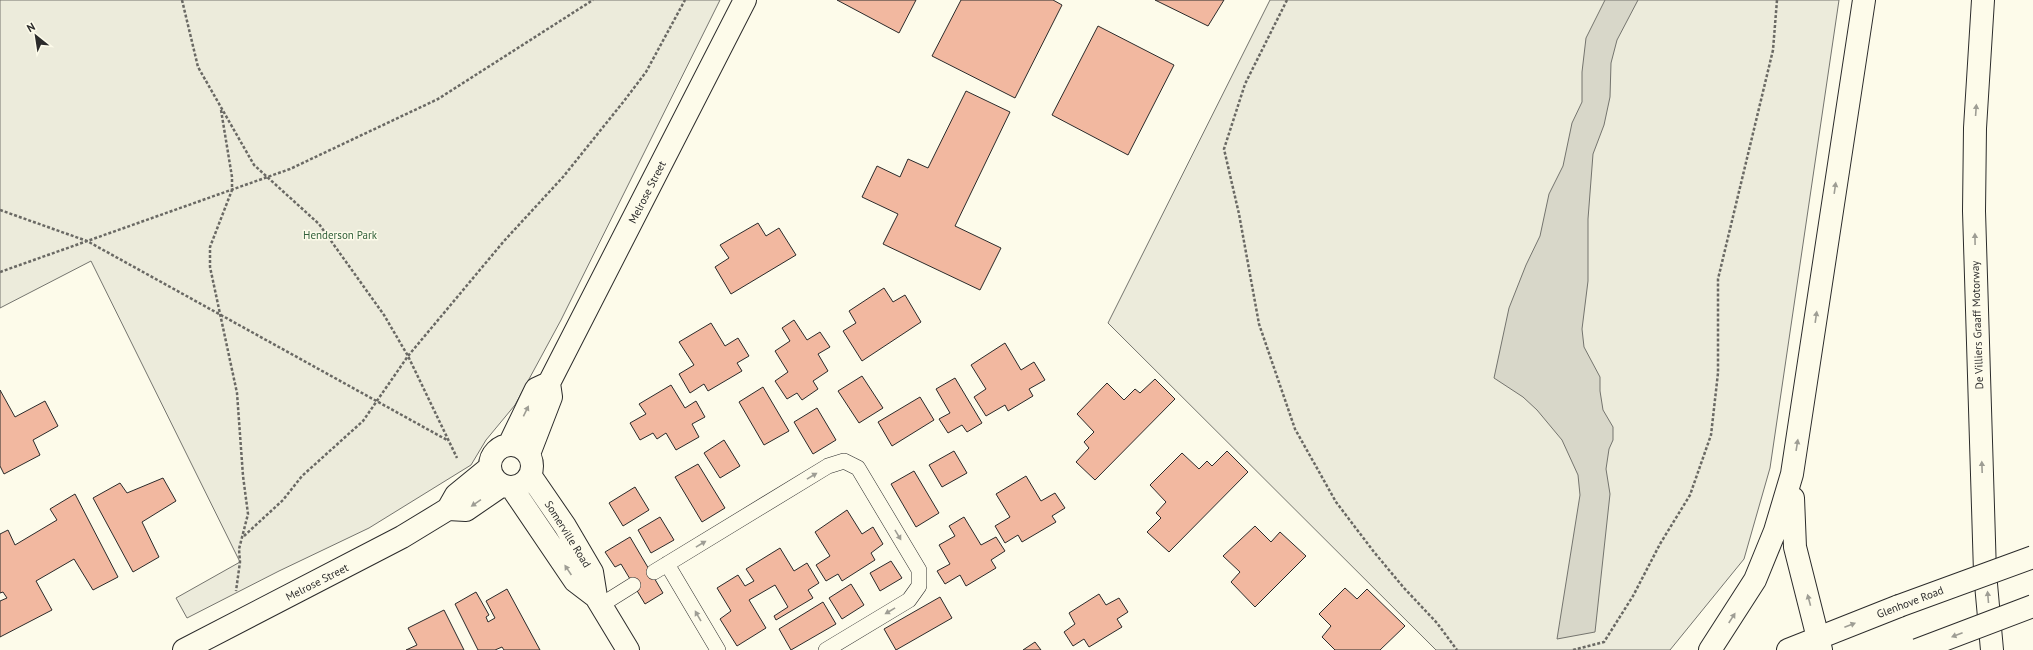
<svg xmlns="http://www.w3.org/2000/svg" width="2033" height="650" font-family="'PT Sans',sans-serif">
	<style>
		.green { fill: #ecebdb; stroke: #74746e }
		.water { fill: #d8d7c9; stroke: #74746e }
		.building { fill: #f2b8a0; stroke: #2b2b2b }
		.lines { fill: none; stroke-linecap: round; stroke-linejoin: round }
		.lane-casing { stroke: #2b2b2b; stroke-width: 16 }
		.secondary-casing { stroke: #2b2b2b; stroke-width: 24 }
		.highway-casing { stroke: #2b2b2b; stroke-width: 24 }
		.path { stroke: #6a6964; stroke-width: 2.5; stroke-dasharray: 3 2; stroke-linecap: butt }
		.lane { stroke: #fdfbea; stroke-width: 15 }
		.secondary { stroke: #fdfbea; stroke-width: 22 }
		.highway { stroke: #fdfbea; stroke-width: 22 }
		.secondary-bridge-casing { stroke: #2b2b2b; stroke-width: 24; stroke-linecap: butt }
		.secondary-bridge { stroke: #fdfbea; stroke-width: 22 }
		.oneway { fill: #9e9d94 }
		.labels { text-anchor: middle; dominant-baseline: central; stroke-width: 3; stroke-linejoin: round; paint-order: stroke }
		.street-label { font-size: 11px; fill: #2b2b2b; stroke: #fdfbea }
		.park-label { font-size: 11px; fill: #34623c; stroke: #fdfbea }
	</style>
	<rect width="100%" height="100%" fill="#fdfbea"/>
	<path class="green" d="M 0,0 L 720,0 L 561,320 L 515,405 L 486,440 L 471,465 L 369,528 L 279,571 L 187,618 L 176,598 L 240,562 L 91,261 L 0,308 Z
		M 1270,0 L 1839,0 L 1770,468 L 1744,559 L 1670,650 L 1436,650 L 1108,323 Z"/>
	<path class="water" d="M 1605,0 L 1638,0 L 1617,40 L 1611,63 L 1610,97 L 1604,125 L 1593,154 L 1588,219 L 1588,281 L 1582,329 L 1584,347 L 1600,377 L 1600,391 L 1603,410 L 1613,427 L 1613,440 L 1609,449 L 1606,469 L 1610,494 L 1595,632 L 1557,639 L 1580,495 L 1578,475 L 1562,440 L 1537,410 L 1523,397 L 1494,378 L 1509,308 L 1526,265 L 1540,236 L 1549,194 L 1563,166 L 1572,123 L 1582,102 L 1582,72 L 1586,38 Z"/>
	<path class="building" d="M 837,0 L 916,0 L 899,33 Z
		M 961,0 L 1053,0 L 1062,5 L 1015,98 L 932,56 Z
		M 1155,0 L 1224,0 L 1208,26 Z
		M 1098,26 L 1174,65 L 1128,155 L 1052,115 Z
		M 966,91 L 1010,112 L 955,226 L 1001,248 L 980,290 L 883,244 L 898,214 L 862,197 L 877,166 L 900,177 L 908,159 L 928,168 Z
		M 758,223 L 766,236 L 779,228 L 796,255 L 731,294 L 715,267 L 729,258 L 720,245 Z
		M 884,288 L 893,302 L 905,295 L 921,322 L 862,361 L 843,331 L 856,323 L 849,311 Z
		M 794,320 L 807,340 L 820,332 L 830,347 L 818,354 L 828,371 L 813,381 L 818,389 L 802,400 L 797,393 L 787,399 L 775,381 L 788,372 L 775,351 L 790,341 L 782,328 Z
		M 711,323 L 725,346 L 738,338 L 749,356 L 737,363 L 742,371 L 708,391 L 704,384 L 690,393 L 679,374 L 694,365 L 679,342 Z
		M 1005,343 L 1021,370 L 1034,362 L 1045,380 L 1029,389 L 1033,396 L 1008,411 L 1005,405 L 986,416 L 974,397 L 986,389 L 971,365 Z
		M 862,376 L 883,408 L 859,423 L 838,391 Z
		M 955,378 L 982,423 L 967,432 L 962,425 L 948,433 L 939,419 L 950,413 L 936,389 Z
		M 1155,379 L 1175,399 L 1095,480 L 1076,462 L 1089,448 L 1084,442 L 1094,432 L 1077,414 L 1107,383 L 1124,400 L 1135,389 L 1140,393 Z
		M 671,385 L 685,408 L 696,401 L 705,417 L 692,424 L 699,437 L 676,450 L 666,433 L 657,439 L 653,433 L 640,440 L 630,423 L 646,414 L 639,404 Z
		M 763,387 L 789,431 L 764,445 L 739,402 Z
		M 0,390 L 15,417 L 45,401 L 58,426 L 33,440 L 40,455 L 4,474 L 0,466 Z
		M 920,397 L 934,420 L 892,446 L 878,422 Z
		M 817,408 L 836,440 L 813,454 L 794,422 Z
		M 724,440 L 740,466 L 720,478 L 704,453 Z
		M 954,451 L 967,473 L 942,487 L 929,465 Z
		M 1227,451 L 1248,472 L 1169,552 L 1147,532 L 1161,518 L 1156,513 L 1166,502 L 1150,485 L 1182,453 L 1199,469 L 1207,461 L 1212,466 Z
		M 698,464 L 725,508 L 702,522 L 675,477 Z
		M 914,471 L 939,513 L 916,527 L 891,484 Z
		M 1026,476 L 1041,501 L 1055,493 L 1065,508 L 1052,516 L 1056,522 L 1022,542 L 1018,535 L 1005,543 L 995,526 L 1010,517 L 996,494 Z
		M 163,478 L 176,501 L 142,522 L 159,557 L 133,572 L 93,498 L 120,483 L 127,493 Z
		M 635,487 L 649,510 L 623,526 L 609,503 Z
		M 75,494 L 118,577 L 93,590 L 74,559 L 36,581 L 52,610 L 0,637 L 0,601 L 7,598 L 3,592 L 0,593 L 0,534 L 8,530 L 15,545 L 57,520 L 50,509 Z
		M 847,510 L 862,534 L 873,527 L 883,544 L 871,553 L 875,560 L 842,581 L 838,574 L 826,581 L 816,565 L 830,556 L 815,532 Z
		M 660,517 L 674,540 L 651,553 L 638,530 Z
		M 964,517 L 981,545 L 996,537 L 1005,551 L 991,560 L 996,568 L 966,586 L 960,575 L 945,584 L 937,571 L 950,564 L 939,545 L 955,536 L 949,526 Z
		M 1255,526 L 1271,542 L 1280,532 L 1306,556 L 1255,607 L 1231,582 L 1240,572 L 1223,556 Z
		M 630,537 L 663,593 L 645,604 L 621,564 L 615,567 L 605,552 Z
		M 780,548 L 794,571 L 807,563 L 819,583 L 808,590 L 813,598 L 776,620 L 774,616 L 788,607 L 775,585 L 749,600 L 766,628 L 737,646 L 720,619 L 731,611 L 717,588 L 738,575 L 745,586 L 754,581 L 746,569 Z
		M 891,561 L 902,578 L 880,591 L 870,573 Z
		M 851,584 L 864,605 L 842,619 L 829,598 Z
		M 1345,588 L 1357,599 L 1367,589 L 1405,626 L 1380,650 L 1335,650 L 1322,637 L 1331,626 L 1319,614 Z
		M 507,589 L 540,650 L 504,650 L 502,647 L 495,650 L 478,650 L 455,604 L 476,592 L 489,615 L 486,617 L 488,622 L 495,618 L 486,601 Z
		M 1099,594 L 1106,605 L 1119,598 L 1128,612 L 1117,619 L 1122,627 L 1089,647 L 1084,639 L 1073,646 L 1064,632 L 1075,624 L 1069,613 Z
		M 940,597 L 952,618 L 896,650 L 884,629 Z
		M 823,602 L 836,624 L 791,650 L 779,629 Z
		M 444,610 L 464,650 L 406,650 L 417,645 L 408,628 Z
		M 1035,642 L 1041,650 L 1023,650 Z"/>
	<g class="lines">
		<g class="lane-casing">
			<path id="lane" d="M 667,564 L 718,650
				M 654,572 L 828,466 L 844,461 L 858,468 L 919,570 L 919,586 L 909,600 L 826,650
				M 601,605 L 633,585"/>
		</g>
		<g class="secondary-casing">
			<path id="secondary" d="M490 466a21 21 0 1 1 42 0a21 21 0 1 1-42 0Z
				M 509,445 L 536,389 L 549,383
				M 529,454 L 551,397 L 549,383 L 745,0
				M 530,475 L 565,526 L 592,572 L 596,597 L 628,650
				M 512,488 L 575,581 L 596,597
				M 448,509 L 466,510 L 501,486
				M 184,650 L 402,537 L 448,509 L 456,495 L 489,468
				M 1788,650 L 1899,606"/>
		</g>
		<g class="highway-casing">
			<path id="highway" d="M 1983,0 L 1975,128 L 1974,211 L 1985,573 L 1992,650
				M 1793,498 L 1795,547 L 1821,650
				M 1710,650 L 1755,580 L 1775,531 L 1792,474 L 1864,0"/>
		</g>
		<path class="path" d="M 182,0 L 198,67 L 254,165 L 319,224 L 384,315 L 408,356 L 457,458
			M 1287,0 L 1245,84 L 1224,149 L 1239,214 L 1259,324 L 1295,429 L 1336,502 L 1374,552 L 1404,588 L 1437,623 L 1457,650
			M 221,110 L 232,177 L 232,190 L 210,247 L 210,267 L 237,393 L 243,476 L 248,514 L 239,549 L 240,562 L 236,591
			M 0,210 L 87,241 L 447,440
			M 0,272 L 290,169 L 438,99 L 593,0
			M 244,536 L 283,500 L 302,476 L 363,421 L 408,356 L 504,241 L 563,177 L 624,101 L 646,72 L 685,0
			M 1573,650 L 1604,642 L 1633,596 L 1660,544 L 1690,495 L 1711,435 L 1718,373 L 1718,279 L 1773,50 L 1777,0"/>
		<use href="#lane" class="lane"/>
		<use href="#secondary" class="secondary"/>
		<use href="#highway" class="highway"/>
		<g class="secondary-bridge-casing">
			<path id="secondary-bridge" d="M 1899,606 L 2033,557
				M 1917,650 L 2033,606"/>
		</g>
		<use href="#secondary-bridge" class="secondary-bridge"/>
	</g>
	<defs><path id="oneway-solid" d="M-6-.8H1V-3.2L6.5 0L1 3.2V.8H-6Z"/></defs>
	<g class="oneway">
		<use href="#oneway-solid" transform="translate(1976 110) rotate(-86)"/>
		<use href="#oneway-solid" transform="translate(1835 188) rotate(-82)"/>
		<use href="#oneway-solid" transform="translate(1975 239) rotate(-91)"/>
		<use href="#oneway-solid" transform="translate(1816 317) rotate(-82)"/>
		<use href="#oneway-solid" transform="translate(526 411) rotate(-64)"/>
		<use href="#oneway-solid" transform="translate(1797 445) rotate(-81)"/>
		<use href="#oneway-solid" transform="translate(1982 467) rotate(-92)"/>
		<use href="#oneway-solid" transform="translate(812 476) rotate(-31)"/>
		<use href="#oneway-solid" transform="translate(476 503) rotate(146)"/>
		<use href="#oneway-solid" transform="translate(898 535) rotate(59)"/>
		<use href="#oneway-solid" transform="translate(701 544) rotate(-31)"/>
		<use href="#oneway-solid" transform="translate(568 570) rotate(-124)"/>
		<use href="#oneway-solid" transform="translate(1988 597) rotate(-95)"/>
		<use href="#oneway-solid" transform="translate(1809 600) rotate(-105)"/>
		<use href="#oneway-solid" transform="translate(890 611) rotate(149)"/>
		<use href="#oneway-solid" transform="translate(698 616) rotate(-120)"/>
		<use href="#oneway-solid" transform="translate(1732 618) rotate(-57)"/>
		<use href="#oneway-solid" transform="translate(1850 625) rotate(-21)"/>
		<use href="#oneway-solid" transform="translate(1957 635) rotate(159)"/>
	</g>
	<g class="labels">
		<g class="street-label">
			<text transform="translate(647 192) rotate(-63)">Melrose Street</text>
			<text transform="translate(1977 325) rotate(-92)">De Villiers Graaff Motorway</text>
			<text transform="translate(568 534) rotate(58)">Somerville Road</text>
			<text transform="translate(317 582) rotate(-27)">Melrose Street</text>
			<text transform="translate(1910 602) rotate(-21)">Glenhove Road</text>
		</g>
		<g class="park-label">
			<text x="340" y="235">Henderson Park</text>
		</g>
	</g>
	<g transform="translate(36 36) rotate(330)" stroke="#fdfbea" stroke-width="3" paint-order="stroke">
	<path d="M0-3L7 15L0 10L-7 15Z" fill="#2b2b2b"/>
	<text y="-6" font-size="11" font-weight="bold" text-anchor="middle" fill="#2b2b2b">N</text>
	</g>
</svg>
